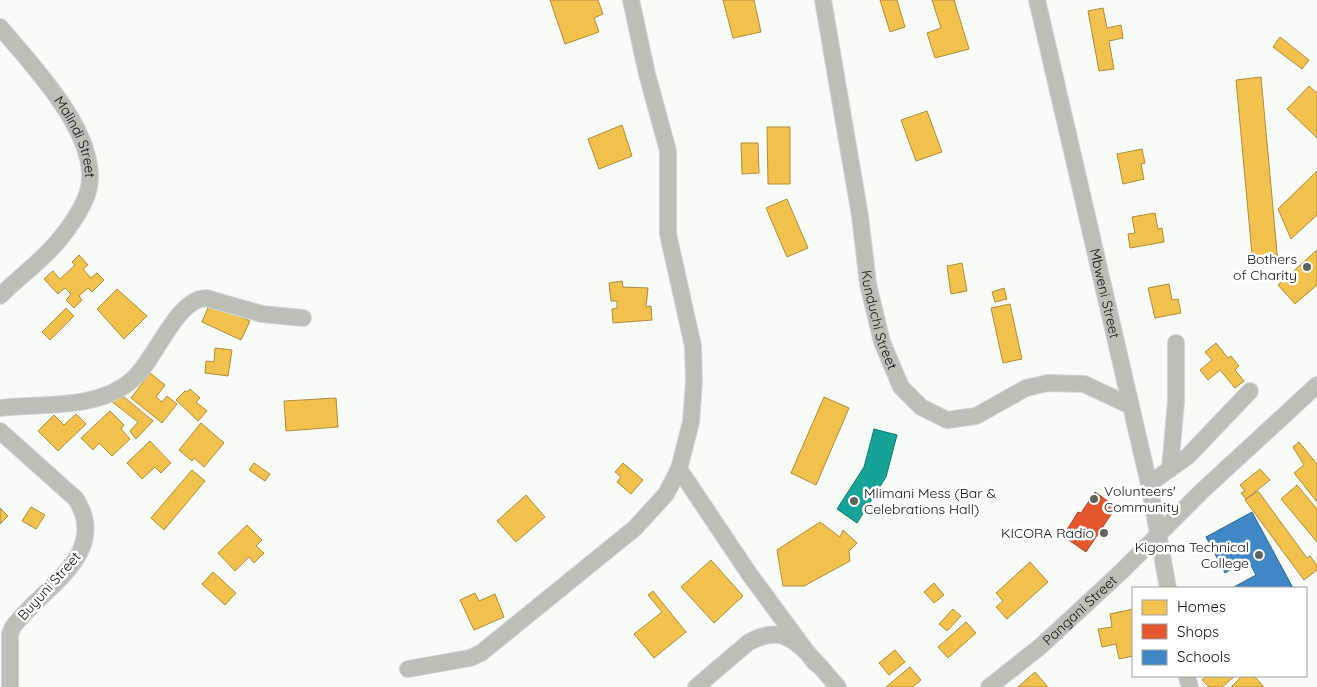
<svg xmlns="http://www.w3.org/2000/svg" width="1317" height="687" font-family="Quicksand,sans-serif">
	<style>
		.homes { fill: #f2c14e; stroke: #ad8c3a }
		.shops { fill: #e4572e; stroke: #a34224 }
		.schools { fill: #3f88c5; stroke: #2f658d }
		.public { fill: #17a398; stroke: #13786e }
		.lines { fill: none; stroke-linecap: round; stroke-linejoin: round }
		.minor-casing { stroke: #d2d6d2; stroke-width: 18 }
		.minor { stroke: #bcbfb6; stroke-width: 16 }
		.poi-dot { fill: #5e645e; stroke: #fff; stroke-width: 2 }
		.labels { text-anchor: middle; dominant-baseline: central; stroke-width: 5; stroke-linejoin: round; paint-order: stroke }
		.street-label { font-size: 14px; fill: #0b120b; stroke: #fff }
		.poi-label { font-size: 14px; fill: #0b120b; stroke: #fff; text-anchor: end }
	</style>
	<rect width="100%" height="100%" fill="#f7fcf7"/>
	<path class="homes" d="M 550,0 L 598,0 L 603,14 L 594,18 L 599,32 L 565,44 Z
		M 723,0 L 754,0 L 761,32 L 733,38 Z
		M 880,0 L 897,0 L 905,27 L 890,32 Z
		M 932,0 L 954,0 L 969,49 L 935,58 L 927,33 L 941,28 Z
		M 1103,8 L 1107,28 L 1121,25 L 1123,38 L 1109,41 L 1114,69 L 1099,71 L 1088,11 Z
		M 1280,37 L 1309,60 L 1302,69 L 1273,47 Z
		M 1261,77 L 1278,263 L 1253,265 L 1236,80 Z
		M 1309,86 L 1317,93 L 1317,138 L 1287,109 Z
		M 927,111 L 942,152 L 916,161 L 901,120 Z
		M 622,125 L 632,156 L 599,169 L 588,139 Z
		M 767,127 L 790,127 L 790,184 L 768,184 Z
		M 741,143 L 758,143 L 759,173 L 742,174 Z
		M 1142,149 L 1145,163 L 1141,164 L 1144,179 L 1123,184 L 1117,154 Z
		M 1317,171 L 1317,215 L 1291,239 L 1278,209 Z
		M 787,199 L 808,248 L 787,257 L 766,208 Z
		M 1155,213 L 1158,229 L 1162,228 L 1164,242 L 1130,248 L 1128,234 L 1135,233 L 1132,217 Z
		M 1317,250 L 1317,285 L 1295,304 L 1278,285 Z
		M 79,255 L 88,265 L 83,269 L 91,278 L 97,273 L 104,280 L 92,292 L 88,288 L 79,296 L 82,300 L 74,308 L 66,300 L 71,294 L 65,288 L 58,294 L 44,279 L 53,271 L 60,279 L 75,265 L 72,262 Z
		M 962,263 L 967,291 L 951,294 L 947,266 Z
		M 622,281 L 623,287 L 648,288 L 646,307 L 651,306 L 652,320 L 613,323 L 612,309 L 617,308 L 617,301 L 611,301 L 609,283 Z
		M 1169,284 L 1172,300 L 1178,299 L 1181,313 L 1155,318 L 1148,288 Z
		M 1004,288 L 1007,299 L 995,302 L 992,292 Z
		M 117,289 L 147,316 L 124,339 L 97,309 Z
		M 210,303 L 250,321 L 241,340 L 202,322 Z
		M 1010,304 L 1022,359 L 1003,363 L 991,308 Z
		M 66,308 L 74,316 L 50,340 L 42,332 Z
		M 1216,343 L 1228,358 L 1231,356 L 1239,366 L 1235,370 L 1244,381 L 1235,388 L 1220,370 L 1208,380 L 1200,370 L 1212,360 L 1205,352 Z
		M 215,348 L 232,350 L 228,376 L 205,373 L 206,361 L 214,362 Z
		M 150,373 L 165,385 L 156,397 L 162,402 L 167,396 L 177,404 L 162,423 L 131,398 Z
		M 190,389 L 200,398 L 196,402 L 207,411 L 198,421 L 176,400 L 185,391 L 187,392 Z
		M 124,397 L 153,421 L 136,439 L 130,431 L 138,422 L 110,400 Z
		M 824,397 L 849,408 L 816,485 L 791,473 Z
		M 336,398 L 338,427 L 286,431 L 284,401 Z
		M 110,411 L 124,425 L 121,429 L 130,439 L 112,456 L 99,443 L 93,450 L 81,438 Z
		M 76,414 L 86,424 L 58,451 L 38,431 L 54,415 L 64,425 Z
		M 201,423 L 224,443 L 204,467 L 194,458 L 192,461 L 179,450 Z
		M 150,441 L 171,463 L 161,473 L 155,467 L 142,479 L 127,463 Z
		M 1299,442 L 1317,464 L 1317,502 L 1294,473 L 1304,465 L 1293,447 Z
		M 254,463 L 270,474 L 265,481 L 249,470 Z
		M 623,463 L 643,480 L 631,494 L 617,482 L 621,477 L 615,472 Z
		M 1260,469 L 1270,480 L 1246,499 L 1241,493 L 1245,491 L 1240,485 Z
		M 192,470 L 205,481 L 164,530 L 151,518 Z
		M 1297,485 L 1317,509 L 1317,542 L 1281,499 Z
		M 1258,491 L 1307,558 L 1310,556 L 1317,565 L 1317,570 L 1304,580 L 1245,500 Z
		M 526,495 L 545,517 L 516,542 L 497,521 Z
		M 31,507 L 45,515 L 36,529 L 22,521 Z
		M 0,508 L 8,516 L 0,524 Z
		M 820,522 L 840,537 L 843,530 L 857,543 L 849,551 L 850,561 L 804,586 L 783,586 L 777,550 Z
		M 247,525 L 262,540 L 256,546 L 264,553 L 254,563 L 249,557 L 235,571 L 218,553 Z
		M 711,560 L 743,596 L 714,623 L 681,587 Z
		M 1030,562 L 1048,582 L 1007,619 L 996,607 L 1003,601 L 996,593 Z
		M 213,572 L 236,593 L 225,605 L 202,584 Z
		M 934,583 L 944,595 L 934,603 L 924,592 Z
		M 653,591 L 686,632 L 654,658 L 634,634 L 662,612 L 648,595 Z
		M 475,593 L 479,601 L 495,594 L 504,617 L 474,630 L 460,600 Z
		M 953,609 L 961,616 L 947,631 L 939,624 Z
		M 1133,609 L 1133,656 L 1119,659 L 1116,644 L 1102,647 L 1098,629 L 1112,627 L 1110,614 Z
		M 966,622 L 976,633 L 948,658 L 938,647 Z
		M 895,650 L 905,662 L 889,675 L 879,663 Z
		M 910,667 L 921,680 L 913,687 L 886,687 Z
		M 1035,672 L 1048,687 L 1018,687 Z
		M 1207,676 L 1235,676 L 1222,687 L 1209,687 L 1202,680 Z
		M 1242,676 L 1254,676 L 1264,687 L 1231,687 Z"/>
	<path class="shops" d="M 1095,492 L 1116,507 L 1086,552 L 1063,536 L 1078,512 L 1081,513 Z"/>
	<path class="schools" d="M 1252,512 L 1293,588 L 1232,588 L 1256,575 L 1248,560 L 1225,573 L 1206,537 Z"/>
	<path class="public" d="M 874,429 L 897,435 L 886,477 L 857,523 L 837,509 L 864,467 Z"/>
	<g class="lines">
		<g class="minor-casing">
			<g id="minor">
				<path id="s1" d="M 823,0 L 860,216 L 868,284 L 882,342 L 901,387 L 921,407 L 947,420 L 976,416 L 1026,388 L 1048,383 L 1084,384 L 1131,406"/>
				<path id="s2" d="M 1037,0 L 1149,484 L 1168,588"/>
				<path id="s3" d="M 0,27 C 32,65 99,134 89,187 C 86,203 73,222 63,235 C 46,258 21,275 0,296"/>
				<path d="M 0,408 C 43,403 98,410 132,380 C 155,361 176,299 206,298 L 262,314 L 303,318"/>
				<path d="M 0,431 L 76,499 C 111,555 41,588 13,627 L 10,634 L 10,687"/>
				<path d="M 679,469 L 750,575 L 815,663"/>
				<path d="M 1170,469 L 1176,401 L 1176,343"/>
				<path d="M 1149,484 L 1188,456 L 1250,391"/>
				<path d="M 408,669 L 470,658 L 481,653 L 635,528 L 666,494 L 679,469 L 691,422 L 694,381 L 693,346 L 668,234 L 668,151 L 647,74 L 631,0"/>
				<path d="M 1187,676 L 1190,687"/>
				<path d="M 696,687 L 749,642 C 759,637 771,632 783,636 C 802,642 825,673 838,687"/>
				<path id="s4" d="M 989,687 L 1041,646 L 1123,570 L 1202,491 L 1317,385"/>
			</g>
		</g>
		<use href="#minor" class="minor"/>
	</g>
	<g class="poi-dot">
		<circle cx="1307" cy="267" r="5"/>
		<circle cx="1094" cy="499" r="5"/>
		<circle cx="854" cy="501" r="5"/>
		<circle cx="1104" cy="533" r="5"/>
		<circle cx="1259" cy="555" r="5"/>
	</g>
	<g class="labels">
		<g class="street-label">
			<text stroke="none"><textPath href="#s3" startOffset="135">Malindi Street</textPath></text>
			<text stroke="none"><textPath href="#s2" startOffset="301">Mbweni Street</textPath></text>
			<text stroke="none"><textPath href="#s1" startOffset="325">Kunduchi Street</textPath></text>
			<text transform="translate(49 586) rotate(-48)">Buyuni Street</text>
			<text stroke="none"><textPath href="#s4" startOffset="119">Pangani Street</textPath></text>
		</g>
		<g class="poi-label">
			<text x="1297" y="259">Bothers<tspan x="1297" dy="16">of Charity</tspan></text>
			<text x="1104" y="491" text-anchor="start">Volunteers'<tspan x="1104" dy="16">Community</tspan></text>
			<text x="864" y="493" text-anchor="start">Mlimani Mess (Bar &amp;<tspan x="864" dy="16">Celebrations Hall)</tspan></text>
			<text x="1094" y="533">KICORA Radio</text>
			<text x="1249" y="547">Kigoma Technical<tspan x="1249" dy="16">College</tspan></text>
		</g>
	</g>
	<rect x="1132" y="587" width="175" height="90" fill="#ffffff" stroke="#9da09d"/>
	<rect x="1142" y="600" width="25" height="15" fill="#f2c14e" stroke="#9da09d"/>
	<text x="1177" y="612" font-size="15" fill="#0b120b">Homes</text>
	<rect x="1142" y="624" width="25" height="15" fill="#e4572e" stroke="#9da09d"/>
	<text x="1177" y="637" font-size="15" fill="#0b120b">Shops</text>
	<rect x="1142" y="650" width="25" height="15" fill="#3f88c5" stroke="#9da09d"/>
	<text x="1177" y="662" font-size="15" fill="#0b120b">Schools</text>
</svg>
